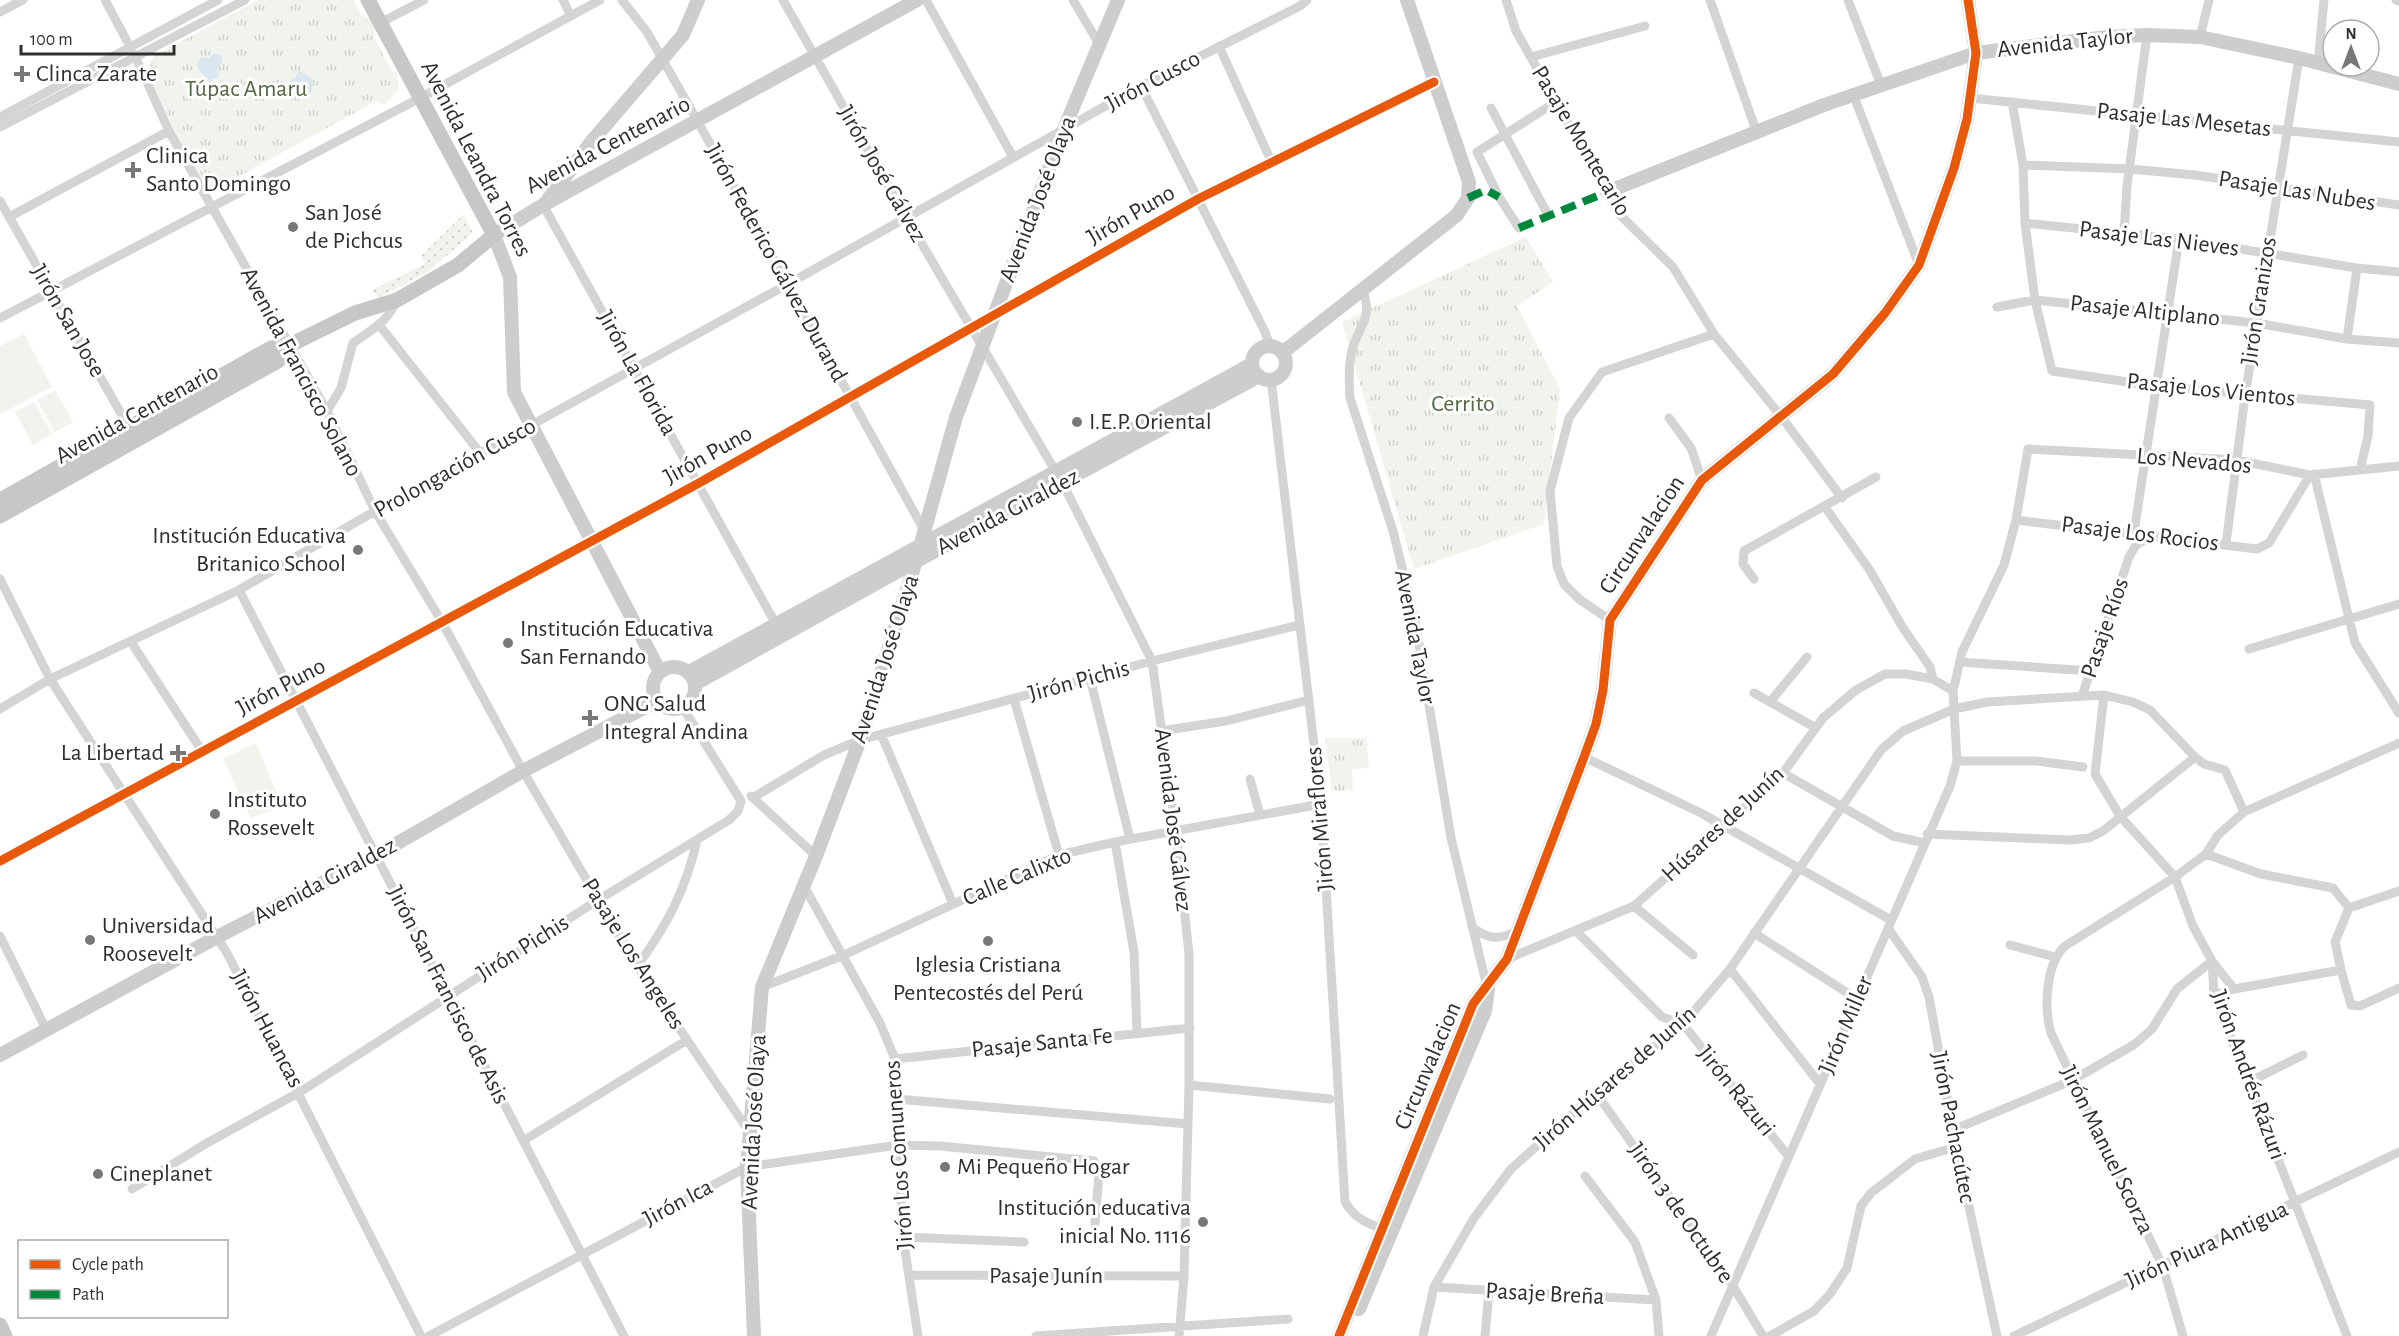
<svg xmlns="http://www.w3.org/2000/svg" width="2399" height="1336" font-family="'Alegreya Sans',sans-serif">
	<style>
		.grass { fill: url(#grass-dots) }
		.park { fill: url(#park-tufts) }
		.pitch { fill: #f1f4ed }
		.water { fill: #dbe7f0 }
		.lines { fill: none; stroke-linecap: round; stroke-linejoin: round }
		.street { stroke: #d4d4d4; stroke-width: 9 }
		.secondary { stroke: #cdcdcd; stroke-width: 14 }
		.primary { stroke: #c7c7c7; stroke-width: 15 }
		.quiet { stroke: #00873e; stroke-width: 8; stroke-dasharray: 15 8; stroke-linecap: butt }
		.cycleway-casing { stroke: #fff; stroke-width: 13 }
		.cycleway { stroke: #e8590c; stroke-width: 9 }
		.poi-dot { fill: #787878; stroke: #fff; stroke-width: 2 }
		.labels { text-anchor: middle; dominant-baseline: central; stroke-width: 6; stroke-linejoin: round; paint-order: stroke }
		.street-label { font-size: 24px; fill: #2f2f2f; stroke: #fff }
		.poi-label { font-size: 24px; fill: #2f2f2f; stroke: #fff; text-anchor: start }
		.park-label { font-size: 24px; fill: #526840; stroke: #fff }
	</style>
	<defs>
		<pattern id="grass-dots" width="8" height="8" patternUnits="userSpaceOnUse" patternTransform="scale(1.5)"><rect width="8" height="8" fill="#f1f4ed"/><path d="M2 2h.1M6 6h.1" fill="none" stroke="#cfd2cc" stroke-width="1.8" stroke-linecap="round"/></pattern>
		<pattern id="park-tufts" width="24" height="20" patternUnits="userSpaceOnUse" patternTransform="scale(1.5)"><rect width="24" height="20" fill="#f1f4ed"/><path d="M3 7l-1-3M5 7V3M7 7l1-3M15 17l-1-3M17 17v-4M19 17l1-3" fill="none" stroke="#cfd2cc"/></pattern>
	</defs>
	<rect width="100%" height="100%" fill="#fff"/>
	<path class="grass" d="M 464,214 L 473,233 L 426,273 L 378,298 L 372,290 L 425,264 L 421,256 Z"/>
	<path class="park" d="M 258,0 L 353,0 L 361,14 L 370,19 L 375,28 L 374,37 L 392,72 L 397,71 L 399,88 L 385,105 L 376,101 L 232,180 L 235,186 L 211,188 L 198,179 L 149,77 L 150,62 L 154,56 Z
		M 1526,237 L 1553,282 L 1517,306 L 1560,389 L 1544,524 L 1414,569 L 1342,322 Z
		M 1325,738 L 1366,738 L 1369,768 L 1352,769 L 1353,790 L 1332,791 Z"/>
	<path class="pitch" d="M 24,334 L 52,387 L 0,414 L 0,346 Z
		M 55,390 L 73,422 L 55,432 L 37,400 Z
		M 34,402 L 52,434 L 33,445 L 15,412 Z
		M 256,743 L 282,806 L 251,818 L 223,759 Z"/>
	<path class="water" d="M 214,53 L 221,55 L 223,62 L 218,67 L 219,76 L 210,81 L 199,70 L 197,64 L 201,57 L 209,58 Z
		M 298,70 L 312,79 L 312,91 L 309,94 L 300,90 L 292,98 L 285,98 L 284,96 L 288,92 L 290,81 L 298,74 Z"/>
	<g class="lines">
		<path class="street" d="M 105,0 L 136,58 L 169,131 L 327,411 L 375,511 L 442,622 L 523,771 L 637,966 L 750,1133
			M 563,0 L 571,16
			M 622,0 L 647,32 L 698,122 L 924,530
			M 783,0 L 906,217 L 1063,484 L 1152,661 L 1176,833 L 1189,954 L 1189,1085 L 1184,1276 L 1179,1336
			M 926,0 L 1013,157
			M 1073,0 L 1099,44
			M 1506,0 L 1516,31 L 1619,214 L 1673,267 L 1714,334 L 1780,415 L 1842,498
			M 1710,0 L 1757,133
			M 1848,0 L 1881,85
			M 2396,0 L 2399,1
			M 0,12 L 23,0
			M 380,23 L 424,0
			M 2200,37 L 2209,0
			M 1219,46 L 1271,161
			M 1531,57 L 1645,26
			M 2318,63 L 2324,0
			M 1141,86 L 1265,332 L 1270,346
			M 1853,94 L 1919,265
			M 1970,98 L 2399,142
			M 2012,102 L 2023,165 L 2025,223 L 2035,300 L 2052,371 L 2156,386 L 2370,405 L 2368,436 L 2360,470
			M 1491,108 L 1548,215
			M 0,117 L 218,0
			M 0,127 L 245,0
			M 2023,165 L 2130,169 L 2195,175 L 2399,205
			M 0,201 L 131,431
			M 543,205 L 778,628
			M 9,217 L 169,131
			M 2025,223 L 2179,239 L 2357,268 L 2399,272
			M 1519,228 L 1499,197 L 1477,152 L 1556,102
			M 2124,235 L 2127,186 L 2147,35
			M 1363,291 C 1373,318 1359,326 1352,350 C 1348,366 1349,383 1350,398 L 1393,531 L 1415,620 L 1451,838 L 1487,987
			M 1997,307 L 2035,300 L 2256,323 L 2347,339 L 2399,343
			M 0,318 L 420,98 L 600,0
			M 380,326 L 481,454
			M 2347,339 L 2357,268
			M 1271,379 L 1321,804 L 1345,1202 C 1355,1219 1368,1224 1387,1230
			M 327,411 L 341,388 L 353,343 C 372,329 387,323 397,300
			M 1669,418 L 1691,448 L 1702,480
			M 2314,474 L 2355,643 L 2399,713
			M 1825,507 L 1869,569 L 1903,628 L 1930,667 L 1933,679
			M 2016,520 L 2257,549 L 2269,543 L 2310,475
			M 2134,532 L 2179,239
			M 2226,544 L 2245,396 L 2299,58
			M 0,579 L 50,679 L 227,953 L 421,1336
			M 1754,579 L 1743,564 L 1744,551 L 1876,477
			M 239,590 L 624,1336
			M 1610,620 L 1579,599 L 1564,584 L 1557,566 L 1550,491 L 1569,418 L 1602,372 L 1714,334
			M 131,642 L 202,751
			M 2249,649 L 2399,604
			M 1960,662 L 2091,671
			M 1090,678 L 1130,839
			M 1754,693 L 1816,728
			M 2104,695 L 2095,774 L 2120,816 L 2175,877 L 2193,926 L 2212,961 L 2214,995 L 2347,1336
			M 2082,696 L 2129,557 L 2136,545 L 2153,535
			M 1014,699 L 1059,855
			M 1770,702 L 1807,657
			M 683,708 L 741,801
			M 0,709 L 50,679 L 239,590 L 375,511 L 788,284 L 1141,86 L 1300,6 L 1307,0
			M 1161,731 L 1226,721 L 1309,700
			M 881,734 L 953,904
			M 1584,757 L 1701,813 L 1891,920
			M 1957,761 L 2036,761 L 2083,767
			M 1783,773 L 1893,836 L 1925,843
			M 1250,779 L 1260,815
			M 751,796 L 816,856
			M 754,797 L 824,755 L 860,740 L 1152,661 L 1299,625
			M 1927,834 L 2070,840 L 2089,838 L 2103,831 L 2195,757
			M 1115,842 L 1134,952 L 1137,1033
			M 2206,854 L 2261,874 L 2333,888 L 2349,908 L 2399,891
			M 0,861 L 699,483 L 1198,199 L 1434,82
			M 804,886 L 880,1023 L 895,1059 L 903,1237 L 918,1336
			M 1634,906 L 1693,955
			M 1472,927 C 1489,940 1498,940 1517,931
			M 1888,928 L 1922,977 L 1929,997 L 1956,1147 L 1997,1336
			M 1576,931 L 1662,1017 L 1683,1024 L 1789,1157
			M 1754,933 L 1857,999
			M 0,936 L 47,1031
			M 2010,945 L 2055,957
			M 1507,959 L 1634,906 L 1783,773 L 1823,718 L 1856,690 L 1885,674 L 1906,674 L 1933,679 L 1953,691
			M 637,966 C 667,926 686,889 697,840
			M 1730,969 L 1820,1084
			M 2341,970 L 2335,942 L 2349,908
			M 762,987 L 844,955 L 1059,855 L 1115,842 L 1321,804
			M 2214,995 L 2234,989 L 2341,970 L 2351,1005 L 2360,1006 L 2399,988
			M 895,1059 L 1190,1028
			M 2249,1082 L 2303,1055
			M 1189,1085 L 1330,1099
			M 1596,1093 L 1733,1286 L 1763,1336
			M 897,1099 L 1188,1124
			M 1953,1130 L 2073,1080 L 2135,1044 L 2152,1029 L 2177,989 L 2212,961 L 2234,989
			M 523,1141 L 687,1040
			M 1585,1176 L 1635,1242 L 1656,1300 L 1659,1336
			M 132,1189 L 207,1143 L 300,1092 L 598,900 L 729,820 L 738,811 L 741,801
			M 903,1237 L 1024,1242
			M 909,1275 L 1184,1276
			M 1434,1287 L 1656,1300
			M 429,1336 L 747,1167 L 898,1145 L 940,1146 L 1094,1161 L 1099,1172 L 1095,1224
			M 1036,1336 L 1288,1319
			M 1423,1336 L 1434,1287 L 1474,1218 L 1511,1169 L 1596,1093 L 1683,1024 L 1730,969 L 1881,750 L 1903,731 L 1954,709 L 1987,702 L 2104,695 L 2133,702 L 2150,710 L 2195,757 L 2204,764 L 2225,770 L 2244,812
			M 1485,1336 L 1489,1290
			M 1711,1336 L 1950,786 L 1957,761 L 1953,691 L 1962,652 L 2004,565 L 2016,520 L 2028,449 L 2237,460 L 2310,475 L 2399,466
			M 1770,1336 L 1814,1311 L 1830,1294 L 1847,1268 L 1861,1206 L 1871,1193 L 1915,1159 L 1956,1147
			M 2014,1336 L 2399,1152
			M 2183,1336 L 2163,1267 L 2051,1033 C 2044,1009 2045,965 2065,946 L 2175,877 L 2206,854 L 2218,835 L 2244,812 L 2399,743"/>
		<path class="secondary" d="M 1607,192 L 1824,105 L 1976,53 L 2107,37 L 2147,35 L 2200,37 L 2299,58 L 2399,84
			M 547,201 L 592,141 L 683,35 L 698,0
			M1252 363a17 17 0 1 1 34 0a17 17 0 1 1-34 0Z
			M 1282,353 L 1457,215 L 1468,198 L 1469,182 L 1407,0
			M653 688a21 21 0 1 1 42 0a21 21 0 1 1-42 0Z
			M 660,672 L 514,392 L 510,277 L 494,235 L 543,205 L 917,0
			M 689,672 L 1252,364
			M 695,684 L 904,568 L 1259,376
			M 0,1055 L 217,937 L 375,856 L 523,771 L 657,701
			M 1359,1309 L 1485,1011 L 1488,989
			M 754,1336 L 747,1167 L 762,987 L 816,856 L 860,740 L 916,561 L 956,417 L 1064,129 L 1118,0
			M 1339,1336 L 1473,1004 L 1507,959 L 1584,757 L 1596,724 L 1603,690 L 1610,620 L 1702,480 L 1833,374 L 1885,313 L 1919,265 L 1954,168 L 1967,119 L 1976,53 L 1968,0"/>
		<path class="primary" d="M 0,500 L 271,348 L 290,345 L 355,313 L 397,300 L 458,265 L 494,235 L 368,0
			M 0,516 L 278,361 L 290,345
			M 0,1325 L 5,1336"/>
		<path class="quiet" d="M 1468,198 L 1486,190 L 1499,197
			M 1519,228 L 1607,192"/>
		<g class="cycleway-casing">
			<path id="cycleway" d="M 0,861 L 699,483 L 1198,199 L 1434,82
				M 1339,1336 L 1473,1004 L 1507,959 L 1584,757 L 1596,724 L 1603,690 L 1610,620 L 1702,480 L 1833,374 L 1885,313 L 1919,265 L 1954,168 L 1967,119 L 1976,53 L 1968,0"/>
		</g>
		<use href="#cycleway" class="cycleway"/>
	</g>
	<g class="poi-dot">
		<path d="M19 65h6v6h6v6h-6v6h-6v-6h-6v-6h6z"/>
		<path d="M130 161h6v6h6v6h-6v6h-6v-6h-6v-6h6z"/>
		<circle cx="293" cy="227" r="6"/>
		<circle cx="1077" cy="422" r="6"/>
		<circle cx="358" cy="550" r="6"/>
		<circle cx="508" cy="643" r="6"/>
		<path d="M587 709h6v6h6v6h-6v6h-6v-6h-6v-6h6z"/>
		<path d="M175 744h6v6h6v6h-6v6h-6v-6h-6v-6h6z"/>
		<circle cx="215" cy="814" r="6"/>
		<circle cx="90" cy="940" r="6"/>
		<circle cx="988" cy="941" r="6"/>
		<circle cx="945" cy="1167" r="6"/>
		<circle cx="98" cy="1174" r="6"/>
		<circle cx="1203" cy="1222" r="6"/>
	</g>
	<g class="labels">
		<g class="street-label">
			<text transform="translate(2065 43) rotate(-6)">Avenida Taylor</text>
			<text transform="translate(1153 81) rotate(-28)">Jirón Cusco</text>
			<text transform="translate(2184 120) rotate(6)">Pasaje Las Mesetas</text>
			<text transform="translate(1581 141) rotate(59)">Pasaje Montecarlo</text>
			<text transform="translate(608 145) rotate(-28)">Avenida Centenario</text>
			<text transform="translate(476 159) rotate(63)">Avenida Leandra Torres</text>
			<text transform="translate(882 174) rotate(60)">Jirón José Gálvez</text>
			<text transform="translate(2297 191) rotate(9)">Pasaje Las Nubes</text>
			<text transform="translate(1038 199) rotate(-69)">Avenida José Olaya</text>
			<text transform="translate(1131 215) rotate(-30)">Jirón Puno</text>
			<text transform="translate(2159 239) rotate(7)">Pasaje Las Nieves</text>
			<text transform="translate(776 263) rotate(61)">Jirón Federico Gálvez Durand</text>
			<text transform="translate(2259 301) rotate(-81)">Jirón Granizos</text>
			<text transform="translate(2145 311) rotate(6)">Pasaje Altiplano</text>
			<text transform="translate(68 321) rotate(60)">Jirón San Jose</text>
			<text transform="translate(301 372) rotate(62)">Avenida Francisco Solano</text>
			<text transform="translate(637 373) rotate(61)">Jirón La Florida</text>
			<text transform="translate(2211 390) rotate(6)">Pasaje Los Vientos</text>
			<text transform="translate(137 414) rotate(-29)">Avenida Centenario</text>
			<text transform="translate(708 455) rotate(-29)">Jirón Puno</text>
			<text transform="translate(2194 461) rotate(5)">Los Nevados</text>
			<text transform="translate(455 468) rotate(-29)">Prolongación Cusco</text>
			<text transform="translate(1008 512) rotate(-28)">Avenida Giraldez</text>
			<text transform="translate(2140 534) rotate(7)">Pasaje Los Rocios</text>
			<text transform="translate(1642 535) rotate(-57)">Circunvalacion</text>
			<text transform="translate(2105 628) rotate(-71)">Pasaje Ríos</text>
			<text transform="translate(1415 637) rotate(79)">Avenida Taylor</text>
			<text transform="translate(885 659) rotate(-72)">Avenida José Olaya</text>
			<text transform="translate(1079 681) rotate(-15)">Jirón Pichis</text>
			<text transform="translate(281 687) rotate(-28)">Jirón Puno</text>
			<text transform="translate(1320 819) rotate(-95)">Jirón Miraflores</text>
			<text transform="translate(1173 820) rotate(83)">Avenida José Gálvez</text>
			<text transform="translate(1723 824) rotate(-43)">Húsares de Junín</text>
			<text transform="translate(1017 877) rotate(-23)">Calle Calixto</text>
			<text transform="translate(325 881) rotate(-28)">Avenida Giraldez</text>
			<text transform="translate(523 948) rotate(-32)">Jirón Pichis</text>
			<text transform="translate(633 954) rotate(58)">Pasaje Los Angeles</text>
			<text transform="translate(448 995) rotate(63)">Jirón San Francisco de Asis</text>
			<text transform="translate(1846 1025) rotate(-67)">Jirón Miller</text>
			<text transform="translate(267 1029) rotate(62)">Jirón Huancas</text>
			<text transform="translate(1042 1043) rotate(-6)">Pasaje Santa Fe</text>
			<text transform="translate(1428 1066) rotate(-67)">Circunvalacion</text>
			<text transform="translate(2248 1075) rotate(70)">Jirón Andrés Rázuri</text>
			<text transform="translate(1615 1078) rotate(-41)">Jirón Húsares de Junín</text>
			<text transform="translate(1736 1091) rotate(51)">Jirón Rázuri</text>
			<text transform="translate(754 1122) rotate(-87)">Avenida José Olaya</text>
			<text transform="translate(1953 1127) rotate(79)">Jirón Pachacútec</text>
			<text transform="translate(2107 1150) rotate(64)">Jirón Manuel Scorza</text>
			<text transform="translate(899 1155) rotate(-94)">Jirón Los Comuneros</text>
			<text transform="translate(678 1203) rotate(-28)">Jirón Ica</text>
			<text transform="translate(1681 1213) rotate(55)">Jirón 3 de Octubre</text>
			<text transform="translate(2207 1245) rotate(-25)">Jirón Piura Antigua</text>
			<text x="1046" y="1276">Pasaje Junín</text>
			<text transform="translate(1545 1294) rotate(3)">Pasaje Breña</text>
		</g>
		<g class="poi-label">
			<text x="36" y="74">Clinca Zarate</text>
			<text x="146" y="156">Clinica<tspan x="146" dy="28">Santo Domingo</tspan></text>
			<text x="305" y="213">San José<tspan x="305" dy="28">de Pichcus</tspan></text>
			<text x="1089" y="422">I.E.P. Oriental</text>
			<text x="346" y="536" text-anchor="end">Institución Educativa<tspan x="346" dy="28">Britanico School</tspan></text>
			<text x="520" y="629">Institución Educativa<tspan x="520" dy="28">San Fernando</tspan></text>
			<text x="604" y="704">ONG Salud<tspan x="604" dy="28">Integral Andina</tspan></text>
			<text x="164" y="753" text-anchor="end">La Libertad</text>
			<text x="227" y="800">Instituto<tspan x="227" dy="28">Rossevelt</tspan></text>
			<text x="102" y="926">Universidad<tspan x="102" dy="28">Roosevelt</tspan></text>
			<text x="988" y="965" text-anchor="middle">Iglesia Cristiana<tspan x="988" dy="28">Pentecostés del Perú</tspan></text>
			<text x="957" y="1167">Mi Pequeño Hogar</text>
			<text x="110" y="1174">Cineplanet</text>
			<text x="1191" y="1208" text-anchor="end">Institución educativa<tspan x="1191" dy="28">inicial No. 1116</tspan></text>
		</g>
		<g class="park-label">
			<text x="246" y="89">Túpac Amaru</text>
			<text x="1463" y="404">Cerrito</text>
		</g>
	</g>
	<rect x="18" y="1240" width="210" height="78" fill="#ffffff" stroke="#acacac" stroke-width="1.5"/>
	<rect x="30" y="1260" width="30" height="9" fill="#e8590c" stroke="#acacac" stroke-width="1.5"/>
	<text x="72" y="1270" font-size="18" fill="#2f2f2f">Cycle path</text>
	<rect x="30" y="1290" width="30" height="9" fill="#00873e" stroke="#acacac" stroke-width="1.5"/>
	<text x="72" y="1300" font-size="18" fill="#2f2f2f">Path</text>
	<g transform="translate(2351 48)"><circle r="28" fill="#ffffff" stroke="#acacac" stroke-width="1.5"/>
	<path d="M0-4.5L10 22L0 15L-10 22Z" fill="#787878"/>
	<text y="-9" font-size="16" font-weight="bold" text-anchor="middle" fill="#2f2f2f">N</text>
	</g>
	<path d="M21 45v9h153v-9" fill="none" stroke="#2f2f2f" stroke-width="3"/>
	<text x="30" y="45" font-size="18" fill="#2f2f2f" stroke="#ffffff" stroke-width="4.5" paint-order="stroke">100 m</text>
</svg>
